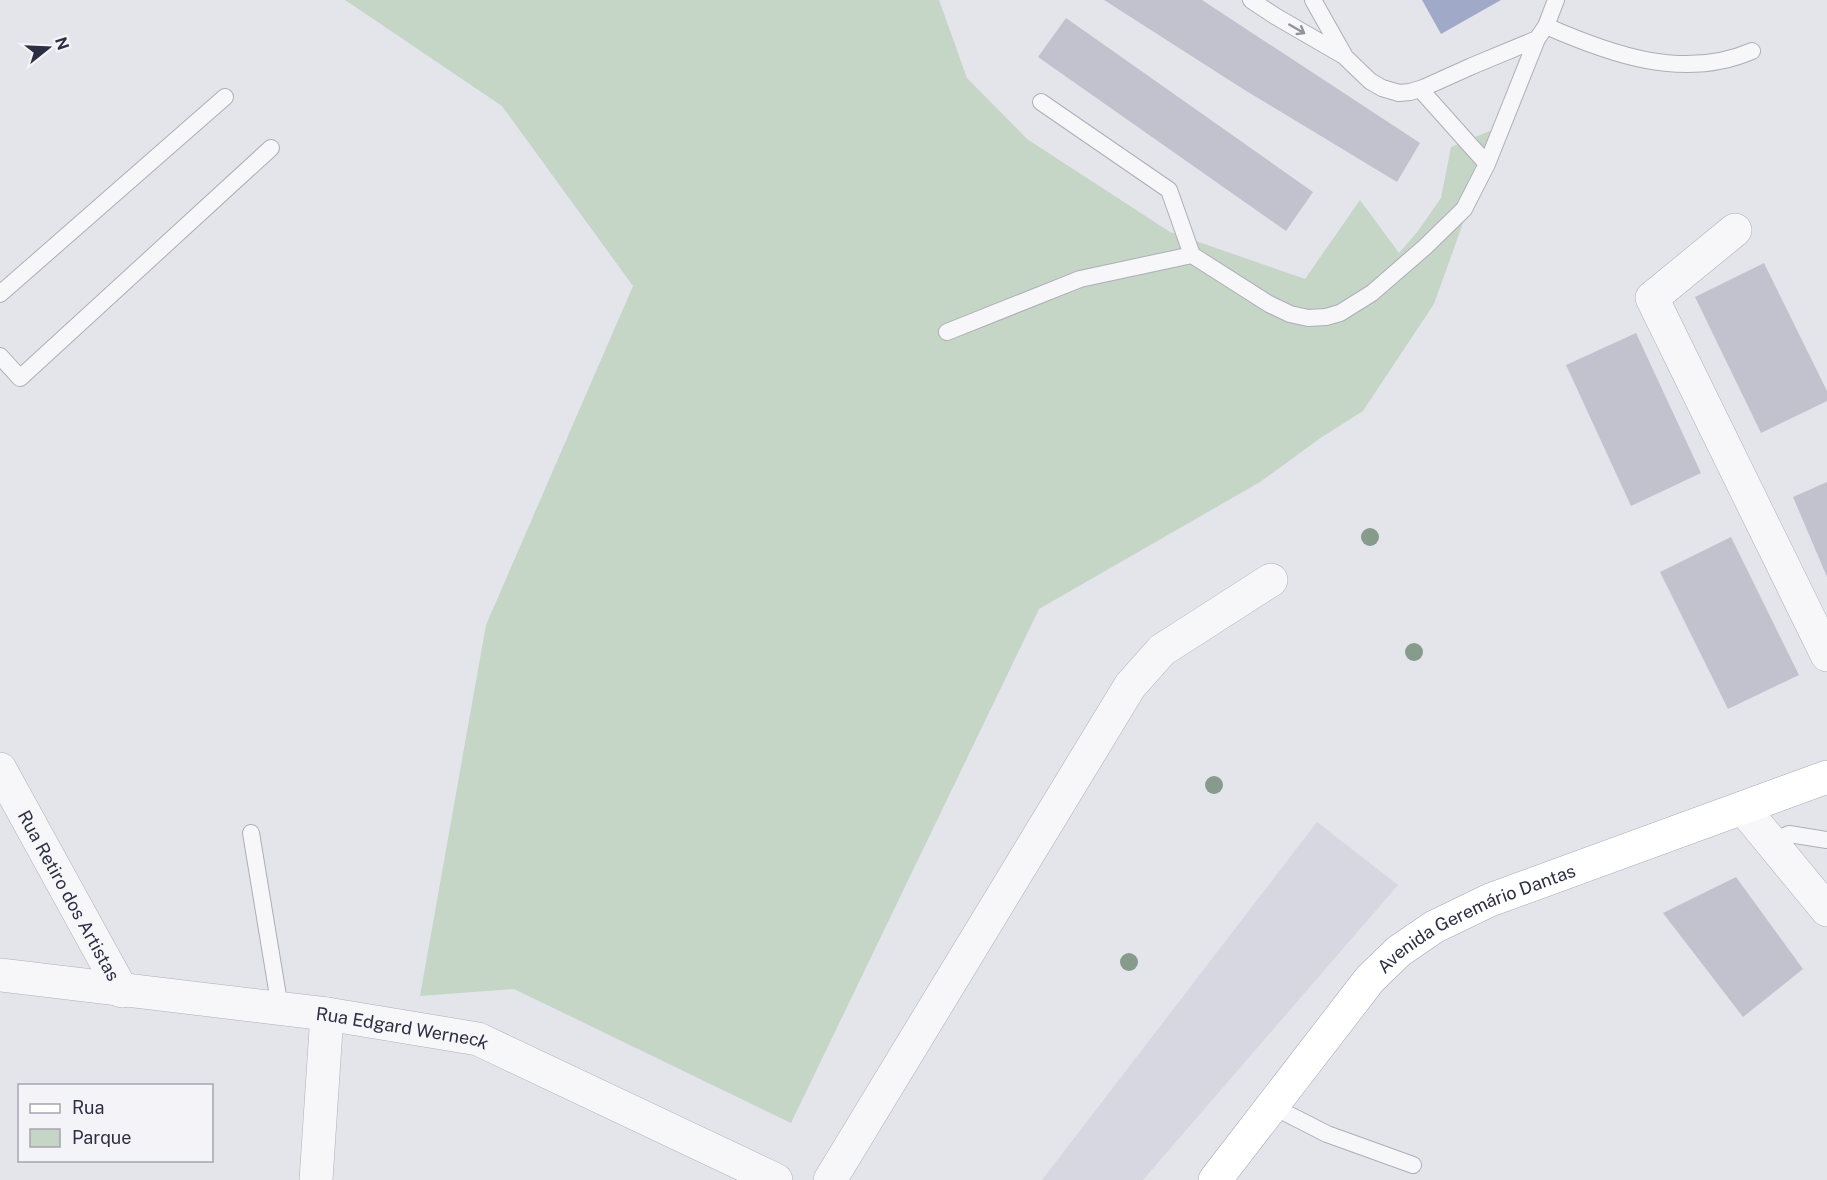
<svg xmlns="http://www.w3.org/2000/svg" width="1827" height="1180" font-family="'Public Sans',sans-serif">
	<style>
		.built { fill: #d6d7e0 }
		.green { fill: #c5d5c6 }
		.water { fill: #a1a9c9 }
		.building { fill: #c1c2ce }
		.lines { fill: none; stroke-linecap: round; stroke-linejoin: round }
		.service-casing { stroke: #adaeb9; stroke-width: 18 }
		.minor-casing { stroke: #adaeb9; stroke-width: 34 }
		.tertiary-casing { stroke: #adaeb9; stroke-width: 34 }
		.primary-casing { stroke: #a4a6b6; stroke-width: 34 }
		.service { stroke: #f7f7f9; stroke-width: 16 }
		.minor { stroke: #f7f7f9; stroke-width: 33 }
		.tertiary { stroke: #f7f7f9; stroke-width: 33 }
		.primary { stroke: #fff; stroke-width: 33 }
		.tree { fill: #869b8b }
		.oneway { stroke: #92929e }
		.labels { text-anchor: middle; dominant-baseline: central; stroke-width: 5; stroke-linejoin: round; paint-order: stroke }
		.street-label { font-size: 18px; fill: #2c2e43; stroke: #f4f4f8 }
	</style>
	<rect width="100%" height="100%" fill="#e4e5eb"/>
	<path class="built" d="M 1317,822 L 1398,885 L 1143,1180 L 1042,1180 Z"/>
	<path class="green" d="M 345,0 L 939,0 L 967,78 L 1027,139 L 1170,232 L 1305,279 L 1360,200 L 1399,253 L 1418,231 L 1441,198 L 1451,147 L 1497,128 L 1434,304 L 1363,411 L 1322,437 L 1260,482 L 1039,609 L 791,1123 L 514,989 L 420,996 L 486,625 L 633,286 L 502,106 Z"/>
	<path class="water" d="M 1422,0 L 1501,0 L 1441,34 Z"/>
	<path class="building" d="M 1104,0 L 1202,0 L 1420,143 L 1397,182 L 1243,89 Z
		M 1066,18 L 1313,192 L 1286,231 L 1038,57 Z
		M 1764,263 L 1827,391 L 1827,401 L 1761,433 L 1695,297 Z
		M 1636,333 L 1701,473 L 1631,506 L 1566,365 Z
		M 1827,482 L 1827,577 L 1793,497 Z
		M 1731,537 L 1799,675 L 1728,709 L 1660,572 Z
		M 1736,877 L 1803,969 L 1743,1017 L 1663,913 Z"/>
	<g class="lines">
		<g class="service-casing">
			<path id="service" d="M 1251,0 L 1275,16 L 1344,56 L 1370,81 L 1382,88 L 1399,93 L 1410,92 L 1423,88 L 1472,66 L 1537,39
				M 1313,0 L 1344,55
				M 1546,26 C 1610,54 1683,81 1752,51
				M 1420,89 L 1487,164
				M 1041,102 L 1169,190 L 1192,255 L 1269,304 L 1290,314 L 1308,318 L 1326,317 L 1340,313 L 1372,293 L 1425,247 L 1464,209 L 1487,164 L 1537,39 L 1546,26 L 1556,0
				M 0,294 L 225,97
				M 947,332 L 1080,279 L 1192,255
				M 0,356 L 20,378 L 271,148
				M 251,833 L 280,1008
				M 1771,842 L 1789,834 L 1827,840
				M 1272,1106 L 1327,1134 L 1413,1165"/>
		</g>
		<g class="minor-casing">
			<path id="minor" d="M 1735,230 L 1652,298 L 1827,655
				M 316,1180 L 327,1014
				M 830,1180 L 1130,686 L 1162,650 L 1271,580"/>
		</g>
		<g class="tertiary-casing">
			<g id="tertiary">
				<path id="s1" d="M 0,769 L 122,991"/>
				<path d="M 1743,808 L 1827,910"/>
				<path id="s2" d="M 0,975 L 327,1014 L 478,1039 L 776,1180"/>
			</g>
		</g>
		<g class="primary-casing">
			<g id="primary">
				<path id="s3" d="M 1215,1180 L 1370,979 L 1399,951 L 1434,927 L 1490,900 L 1827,777"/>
			</g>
		</g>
		<use href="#service" class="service"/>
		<use href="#minor" class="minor"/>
		<use href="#tertiary" class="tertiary"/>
		<use href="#primary" class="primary"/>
	</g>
	<g class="tree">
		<circle cx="1370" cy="537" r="9"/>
		<circle cx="1414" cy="652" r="9"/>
		<circle cx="1214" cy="785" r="9"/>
		<circle cx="1129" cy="962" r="9"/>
	</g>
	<defs><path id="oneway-shaft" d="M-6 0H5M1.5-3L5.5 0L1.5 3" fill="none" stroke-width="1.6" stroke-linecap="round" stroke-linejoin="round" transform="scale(1.5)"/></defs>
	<use class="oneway" href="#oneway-shaft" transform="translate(1297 29) rotate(30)"/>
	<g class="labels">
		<g class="street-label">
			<text stroke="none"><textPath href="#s1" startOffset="144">Rua Retiro dos Artistas</textPath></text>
			<text stroke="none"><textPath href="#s3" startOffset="378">Avenida Geremário Dantas</textPath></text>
			<text stroke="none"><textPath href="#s2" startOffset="406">Rua Edgard Werneck</textPath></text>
		</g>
	</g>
	<rect x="18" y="1084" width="195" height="78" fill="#f4f4f8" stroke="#a4a5b0" stroke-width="1.5"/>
	<rect x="30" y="1104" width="30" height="9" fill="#ffffff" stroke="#a4a5b0" stroke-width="1.5"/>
	<text x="72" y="1114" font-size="18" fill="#2c2e43">Rua</text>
	<rect x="30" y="1129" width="30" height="18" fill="#c5d5c6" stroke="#a4a5b0" stroke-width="1.5"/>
	<text x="72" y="1144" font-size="18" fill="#2c2e43">Parque</text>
	<g transform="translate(48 48) rotate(72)" stroke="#f4f4f8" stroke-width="4.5" paint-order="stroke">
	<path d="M0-4.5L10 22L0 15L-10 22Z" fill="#2c2e43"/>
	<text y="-9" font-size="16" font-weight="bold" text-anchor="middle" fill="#2c2e43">N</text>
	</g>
</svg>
